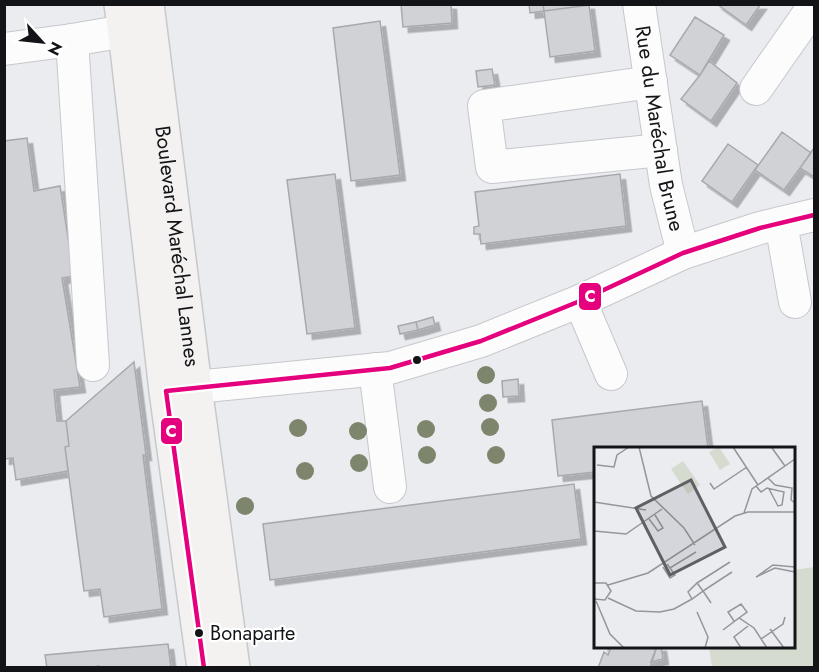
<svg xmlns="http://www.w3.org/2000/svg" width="819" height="672" font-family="Jost,sans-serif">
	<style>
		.green { fill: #d5dbcf }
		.building { fill: #d0d2d6; stroke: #a8a9ad; stroke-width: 1.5; filter: url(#shadow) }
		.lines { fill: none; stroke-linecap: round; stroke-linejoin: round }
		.minor-casing { stroke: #c6c8cb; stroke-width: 34 }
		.major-casing { stroke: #c8c9cb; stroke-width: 36 }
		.minor { stroke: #fcfcfd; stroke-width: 32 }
		.major { stroke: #f4f2f1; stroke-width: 33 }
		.bus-1-casing { stroke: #fff; stroke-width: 9 }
		.bus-1 { stroke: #e5007d; stroke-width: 4.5 }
		.tree { fill: #7d856d }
		.bus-dot { fill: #121417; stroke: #fff; stroke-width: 2 }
		.labels { text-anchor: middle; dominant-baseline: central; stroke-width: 4.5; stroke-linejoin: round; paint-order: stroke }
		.bus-label { font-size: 20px; fill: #121417; stroke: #fff; text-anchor: start }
		.street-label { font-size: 21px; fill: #121417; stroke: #fff }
		.inset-road { fill: none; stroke: #949699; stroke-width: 1.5 }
		.view { fill: #5e6063; fill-opacity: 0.15; stroke: #5e6063; stroke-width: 3 }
		.inset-edge { fill: none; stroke: #121417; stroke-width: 3 }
		.line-badge { stroke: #fff; stroke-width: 2 }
		.badge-label { font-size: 16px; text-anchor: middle; font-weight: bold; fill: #fff }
	</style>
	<defs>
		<filter id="shadow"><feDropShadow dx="5.5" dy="5.5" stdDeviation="0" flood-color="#0004"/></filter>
	</defs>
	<rect width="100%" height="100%" fill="#eaecf0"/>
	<path class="green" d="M 814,567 L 814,667 L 712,667 L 709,647 L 794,646 L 794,570 Z"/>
	<path class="building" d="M 401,4 L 451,4 L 452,23 L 403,27 Z
		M 529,4 L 543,4 L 544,11 L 530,13 Z
		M 543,4 L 589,4 L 589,5 L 544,11 Z
		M 717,4 L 761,4 L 746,25 Z
		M 589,5 L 595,51 L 550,57 L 544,11 Z
		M 695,17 L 724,35 L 700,75 L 670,55 Z
		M 380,21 L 400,175 L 351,181 L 333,28 Z
		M 709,61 L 737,83 L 711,121 L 681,99 L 700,75 Z
		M 492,69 L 495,85 L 478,87 L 476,71 Z
		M 782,132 L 811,153 L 784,190 L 755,170 Z
		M 27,138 L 34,191 L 60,186 L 74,276 L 62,278 L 80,387 L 54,390 L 57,421 L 66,421 L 69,446 L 65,447 L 68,471 L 16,480 L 13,458 L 4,459 L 4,141 Z
		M 728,144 L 758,165 L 732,202 L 702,181 Z
		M 814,148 L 814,177 L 800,168 Z
		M 335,174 L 355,328 L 307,334 L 287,180 Z
		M 620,174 L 626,226 L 481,244 L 480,234 L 474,234 L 474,227 L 479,226 L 475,192 Z
		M 433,317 L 435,325 L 418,330 L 416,322 Z
		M 416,322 L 418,330 L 400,334 L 398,326 Z
		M 134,362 L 146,455 L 143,455 L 162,609 L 104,617 L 100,589 L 84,591 L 65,447 L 69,446 L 66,421 Z
		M 518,379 L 519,396 L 503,397 L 502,381 Z
		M 702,401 L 708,448 L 596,448 L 596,472 L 558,476 L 552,420 Z
		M 574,484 L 581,539 L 270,580 L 263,524 Z
		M 168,644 L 171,668 L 99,668 L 99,666 L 85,668 L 47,668 L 45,655 Z
		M 602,646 L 657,646 L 650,668 L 598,668 L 604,652 L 608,655 L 610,650 Z
		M 657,646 L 661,646 L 663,659 L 651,662 Z"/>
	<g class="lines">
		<g class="minor-casing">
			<g id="minor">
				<path id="s1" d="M 639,4 L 666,185 L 683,253"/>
				<path d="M 4,49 L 72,40"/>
				<path d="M 651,82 L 484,106 L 492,167 L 661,150"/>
				<path d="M 756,89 L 814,6"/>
				<path d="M 781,223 L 795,302"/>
				<path d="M 580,301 L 611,374"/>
				<path d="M 93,365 L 72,40 L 125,31"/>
				<path d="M 375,369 L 390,487"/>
				<path d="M 169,390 L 195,387 L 390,368 L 481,341 L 580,301 L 683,253 L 760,228 L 814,215"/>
			</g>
		</g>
		<g class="major-casing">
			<g id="major">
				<path d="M 121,4 L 128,57 L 166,391 L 204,668"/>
				<path id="s2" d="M 147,4 L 195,387 L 233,668"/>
			</g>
		</g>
		<use href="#minor" class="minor"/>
		<use href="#major" class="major"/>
		<g class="bus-1-casing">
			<path id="bus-1" d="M 204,668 L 166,391 L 390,368 L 481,341 L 580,301 L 683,253 L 760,228 L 814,215"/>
		</g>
		<use href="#bus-1" class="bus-1"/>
	</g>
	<g class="tree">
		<circle cx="486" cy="375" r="9"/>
		<circle cx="488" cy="403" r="9"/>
		<circle cx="490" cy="427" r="9"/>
		<circle cx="298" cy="428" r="9"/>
		<circle cx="426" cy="429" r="9"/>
		<circle cx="358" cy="431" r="9"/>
		<circle cx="427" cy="455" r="9"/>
		<circle cx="496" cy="455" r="9"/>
		<circle cx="359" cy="463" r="9"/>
		<circle cx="305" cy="471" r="9"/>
		<circle cx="245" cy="506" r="9"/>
	</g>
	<g class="bus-dot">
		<circle cx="417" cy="360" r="5"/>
		<circle cx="199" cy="633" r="5"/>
	</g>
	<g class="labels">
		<g class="bus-label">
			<text x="210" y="633">Bonaparte</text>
		</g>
		<g class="street-label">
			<text stroke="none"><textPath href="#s1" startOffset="126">Rue du Maréchal Brune</textPath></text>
			<text stroke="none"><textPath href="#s2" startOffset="244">Boulevard Maréchal Lannes</textPath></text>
		</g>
	</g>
	<g transform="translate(594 447)">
		<rect width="201" height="201" fill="#eaecf0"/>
		<path d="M 125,0 L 136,17 L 126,23 L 115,5 ZM 89,14 L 106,38 L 94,47 L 77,22 Z" fill="#d5dbcf"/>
		<path class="inset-road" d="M 45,0 L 57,49 L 90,81 L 101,98M 139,0 L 164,38M 178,1 L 191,19M 3,18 L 20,20 L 23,8 L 35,0M 174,31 L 181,38 L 198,41 L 197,53 L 201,56M 116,36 L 120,42 L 153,20M 162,39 L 167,45 L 173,41 L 190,45 L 188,58 L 184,59 L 175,42M 0,55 L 52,63M 150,66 L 158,42 L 201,12M 55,72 L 64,84 L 69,81 L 61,68M 0,84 L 32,87 L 68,62M 73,117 L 76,121 L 102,105M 69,120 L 76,131 L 81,128 L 76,121M 201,120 L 179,118 L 162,130 L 181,121 L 201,125M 0,136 L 12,136 L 17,144 L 11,153 L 0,152M 103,136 L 136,115M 14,138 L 54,126 L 141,69 L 154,65 L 201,65M 14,151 L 42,164 L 66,165 L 80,162 L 98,152 L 109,144 L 103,136 L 94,145 L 98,152M 2,154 L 16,187 L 30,201M 117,156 L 109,144 L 138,125M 103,165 L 114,190 L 111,201M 140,174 L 134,165 L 147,157 L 153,165 L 145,171M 176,182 L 190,201M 129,183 L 145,171 L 160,181 L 173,201M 167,192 L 189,177 L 191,170M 68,201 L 98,201M 147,201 L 140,190 L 154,179"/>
		<path class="view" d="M 97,33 L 131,100 L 76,128 L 42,61 Z"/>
		<rect width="201" height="201" class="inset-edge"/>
	</g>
	<g class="line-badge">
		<rect x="578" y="282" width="24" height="29" rx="6" fill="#e5007d"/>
		<rect x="160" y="417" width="23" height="28" rx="6" fill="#e5007d"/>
	</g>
	<g class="badge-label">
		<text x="590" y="302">C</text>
		<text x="171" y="437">C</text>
	</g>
	<rect width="819" height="672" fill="none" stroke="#121417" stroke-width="12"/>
	<g transform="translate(42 42) rotate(117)" stroke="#ffffff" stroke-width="4.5" paint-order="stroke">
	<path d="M0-4.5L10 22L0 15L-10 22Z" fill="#121417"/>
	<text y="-9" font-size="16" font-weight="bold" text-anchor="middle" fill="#121417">N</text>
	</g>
</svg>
